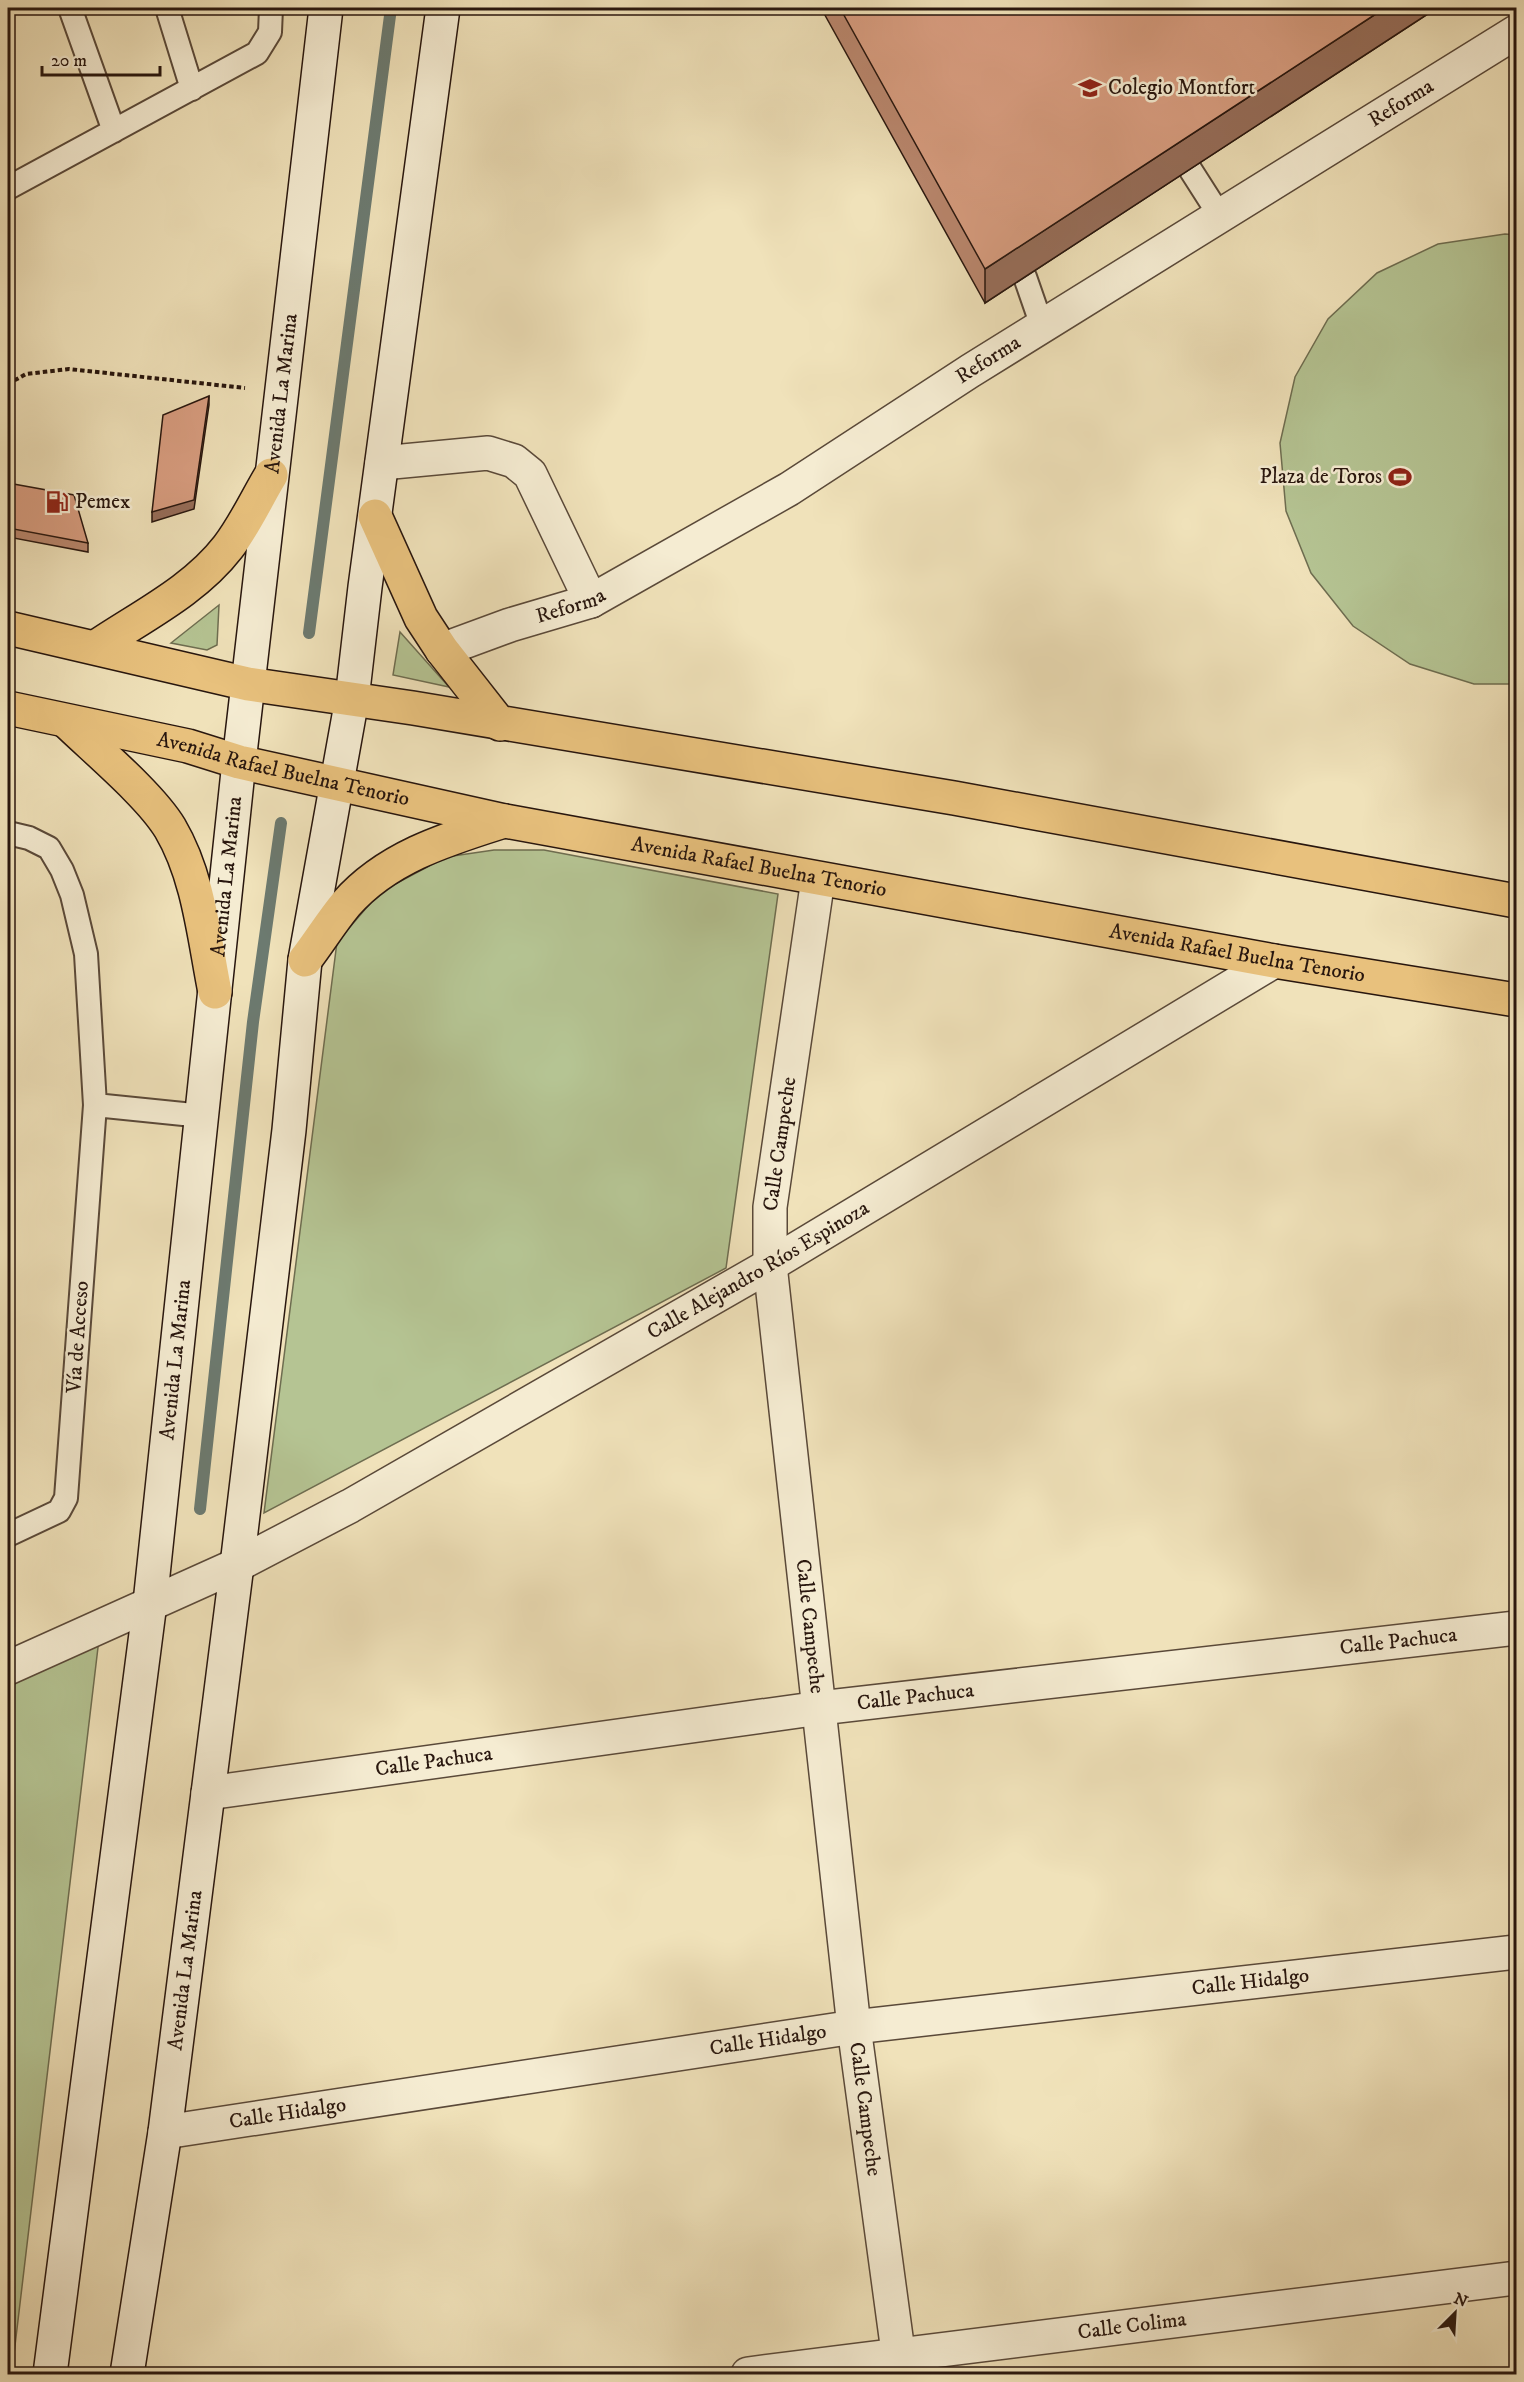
<svg xmlns="http://www.w3.org/2000/svg" width="1524" height="2382" font-family="'IM FELL DW Pica',serif">
	<style>
		.green { fill: #b5c493; stroke: #6e6d50; stroke-width: 1.5 }
		.lines { fill: none; stroke-linecap: round; stroke-linejoin: round }
		.stream { stroke: #6c7a70; stroke-width: 12 }
		.service-casing { stroke: #5a4939; stroke-width: 26 }
		.minor-casing { stroke: #5a4939; stroke-width: 36 }
		.secondary-casing { stroke: #28160e; stroke-width: 36 }
		.primary-casing { stroke: #28160e; stroke-width: 36 }
		.path { stroke: #28160e; stroke-width: 4; stroke-dasharray: 4.5 3; stroke-linecap: butt }
		.service { stroke: #f5ecd2; stroke-width: 22 }
		.minor { stroke: #f5ecd2; stroke-width: 33 }
		.secondary { stroke: #f5ecd2; stroke-width: 33 }
		.primary { stroke: #e8c17d; stroke-width: 33 }
		.wall { fill: #ba876e; stroke: #28160e; stroke-width: 1.5 }
		.shaded-wall { fill: #976e5a; stroke: #28160e; stroke-width: 1.5 }
		.building { fill: #d89d80; stroke: #28160e; stroke-width: 1.5 }
		.labels { text-anchor: middle; dominant-baseline: central; stroke-width: 5; stroke-linejoin: round; paint-order: stroke }
		.poi-label { font-size: 21px; fill: #28160e; stroke: #f5ecd2; text-anchor: start }
		.street-label { font-size: 21px; fill: #28160e; stroke: #f5ecd2 }
	</style>
	<rect width="100%" height="100%" fill="#f0e2ba"/>
	<filter id="stains"><feTurbulence type="fractalNoise" baseFrequency=".00333" numOctaves="4"/><feColorMatrix values="0 0 0 0 .2 0 0 0 0 .09 0 0 0 0 .02 0 0 0 .5 -.17"/></filter>
	<radialGradient id="worn" r=".72"><stop offset=".6" stop-color="#630" stop-opacity="0"/><stop offset="1" stop-color="#630" stop-opacity=".3"/></radialGradient>
	<path class="green" d="M 1505,234 L 1516,235 L 1516,684 L 1474,684 L 1410,664 L 1353,626 L 1311,573 L 1286,511 L 1280,443 L 1295,377 L 1328,319 L 1377,273 L 1438,244 Z
		M 219,605 L 217,645 L 207,650 L 171,643 Z
		M 400,632 L 449,687 L 393,675 Z
		M 494,850 L 544,850 L 778,894 L 726,1268 L 264,1513 L 337,942 L 380,892 L 446,857 Z
		M 99,1639 L 14,2354 L 8,2348 L 8,1687 Z"/>
	<g class="lines">
		<path class="stream" d="M 309,633 L 391,8
			M 200,1509 L 253,1022 L 281,823"/>
		<g class="service-casing">
			<path id="service" d="M 70,8 L 114,131
				M 167,8 L 192,89
				M 1190,169 L 1220,216
				M 8,188 L 257,53 L 270,32 L 271,8
				M 1025,277 L 1042,326
				M 8,833 L 29,838 L 49,848 L 62,870 L 72,895 L 86,954 L 95,1105 L 66,1498 L 59,1511 L 8,1535
				M 95,1105 L 203,1116"/>
		</g>
		<g class="minor-casing">
			<g id="minor">
				<path d="M 382,463 L 488,453 L 514,461 L 530,474 L 591,601"/>
				<path id="s1" d="M 442,650 L 510,625 L 591,601 L 789,489 L 970,371 L 1516,32"/>
				<path id="s2" d="M 818,879 L 770,1207 L 770,1265 L 854,2027 L 901,2374"/>
				<path id="s3" d="M 8,1668 L 237,1565 L 350,1506 L 770,1265 L 1274,961"/>
				<path id="s4" d="M 208,1793 L 820,1708 L 1516,1628"/>
				<path id="s5" d="M 165,2132 L 854,2027 L 1516,1952"/>
				<path id="s6" d="M 748,2374 L 1516,2278"/>
			</g>
		</g>
		<g class="secondary-casing">
			<g id="secondary">
				<path id="s7" d="M 50,2374 L 150,1603 L 239,762 L 326,8"/>
				<path id="s8" d="M 127,2374 L 165,2132 L 237,1565 L 289,1130 L 305,960 L 352,699 L 365,587 L 443,8"/>
			</g>
		</g>
		<g class="primary-casing">
			<g id="primary">
				<path d="M 375,516 L 421,618 L 442,650 L 500,724"/>
				<path d="M 8,628 L 248,684 L 413,708 L 954,798 L 1516,901"/>
				<path d="M 96,647 C 142,616 194,591 228,547 C 245,525 257,498 271,475"/>
				<path id="s9" d="M 8,708 L 188,746 L 239,762 L 505,821 L 1274,961 L 1516,1000"/>
				<path d="M 67,722 C 96,750 150,795 170,828 C 199,877 204,937 215,992"/>
				<path d="M 305,960 C 319,942 331,922 346,904 C 387,857 447,839 504,821"/>
			</g>
		</g>
		<path class="path" d="M 8,384 L 26,374 L 69,369 L 245,388"/>
		<use href="#service" class="service"/>
		<use href="#minor" class="minor"/>
		<use href="#secondary" class="secondary"/>
		<use href="#primary" class="primary"/>
	</g>
	<path class="wall" d="M 821,8 L 1437,8 L 985,303 Z
		M 8,483 L 88,543 L 88,552 L 8,537 Z"/>
	<path class="shaded-wall" d="M 1385,8 L 1437,8 L 985,303 L 985,269 Z
		M 209,396 L 209,405 L 194,509 L 152,522 L 152,512 Z"/>
	<path class="building" d="M 840,8 L 1385,8 L 985,269 Z
		M 209,396 L 194,500 L 152,512 L 163,415 Z
		M 8,483 L 74,495 L 88,543 L 8,528 Z"/>
	<defs>
		<g id="school-bare" transform="scale(1.8)"><path d="M0-5L7-2L0 1L-7-2ZM-4 1L0 2.5L4 1V4Q0 6-4 4Z" fill="#8f2418" stroke="#f5ecd2" stroke-width="2.5" paint-order="stroke"/></g>
		<g id="stadium-bare" transform="scale(1.8)"><path d="M0-5a6.5 5 0 1 0 0 10a6.5 5 0 1 0 0-10ZM-3.5-1.8h7v3.6h-7Z" fill="#8f2418" stroke="#f5ecd2" stroke-width="2.5" paint-order="stroke"/></g>
		<g id="fuel-bare" transform="scale(1.8)"><path d="M-5.5-6h7V0h2V4h1.3V-2.5L3-4.5l.8-.8L6-3V5H2.5V1h-1V6h-7ZM-4.2-4.7v3.2H.2V-4.7Z" fill="#8f2418" stroke="#f5ecd2" stroke-width="2.5" paint-order="stroke"/></g>
	</defs>
	<g fill-rule="evenodd">
		<use href="#school-bare" x="1090" y="88"/>
		<use href="#stadium-bare" x="1400" y="477"/>
		<use href="#fuel-bare" x="57" y="502"/>
	</g>
	<g class="labels">
		<g class="poi-label">
			<text x="1108" y="88">Colegio Montfort</text>
			<text x="1382" y="477" text-anchor="end">Plaza de Toros</text>
			<text x="75" y="502">Pemex</text>
		</g>
		<g class="street-label">
			<text stroke="none"><textPath href="#s1" startOffset="1108">Reforma</textPath></text>
			<text stroke="none"><textPath href="#s1" startOffset="622">Reforma</textPath></text>
			<text stroke="none"><textPath href="#s7" startOffset="1994">Avenida La Marina</textPath></text>
			<text stroke="none"><textPath href="#s1" startOffset="136">Reforma</textPath></text>
			<text stroke="none"><textPath href="#s9" startOffset="282">Avenida Rafael Buelna Tenorio</textPath></text>
			<text stroke="none"><textPath href="#s9" startOffset="768">Avenida Rafael Buelna Tenorio</textPath></text>
			<text stroke="none"><textPath href="#s7" startOffset="1508">Avenida La Marina</textPath></text>
			<text stroke="none"><textPath href="#s9" startOffset="1254">Avenida Rafael Buelna Tenorio</textPath></text>
			<text transform="translate(780 1144) rotate(-82)">Calle Campeche</text>
			<text stroke="none"><textPath href="#s3" startOffset="850">Calle Alejandro Ríos Espinoza</textPath></text>
			<text transform="translate(78 1337) rotate(-86)">Vía de Acceso</text>
			<text stroke="none"><textPath href="#s7" startOffset="1022">Avenida La Marina</textPath></text>
			<text stroke="none"><textPath href="#s2" startOffset="753">Calle Campeche</textPath></text>
			<text stroke="none"><textPath href="#s4" startOffset="1200">Calle Pachuca</textPath></text>
			<text stroke="none"><textPath href="#s4" startOffset="714">Calle Pachuca</textPath></text>
			<text stroke="none"><textPath href="#s4" startOffset="228">Calle Pachuca</textPath></text>
			<text stroke="none"><textPath href="#s8" startOffset="408">Avenida La Marina</textPath></text>
			<text stroke="none"><textPath href="#s5" startOffset="1096">Calle Hidalgo</textPath></text>
			<text stroke="none"><textPath href="#s5" startOffset="610">Calle Hidalgo</textPath></text>
			<text stroke="none"><textPath href="#s2" startOffset="1239">Calle Campeche</textPath></text>
			<text stroke="none"><textPath href="#s5" startOffset="124">Calle Hidalgo</textPath></text>
			<text stroke="none"><textPath href="#s6" startOffset="387">Calle Colima</textPath></text>
		</g>
	</g>
	<rect width="1524" height="2382" fill="none" stroke="#f0e2ba" stroke-width="30"/>
	<rect x="9" y="9" width="1506" height="2364" fill="none" stroke="#28160e" stroke-width="3"/>
	<rect x="15" y="15" width="1494" height="2352" fill="none" stroke="#28160e" stroke-width="1.5"/>
	<g transform="translate(1455 2313) rotate(24)" stroke="#f5ecd2" stroke-width="4.5" paint-order="stroke">
	<path d="M0-4.5L10 22L0 15L-10 22Z" fill="#28160e"/>
	<text y="-9" font-size="16" font-weight="bold" text-anchor="middle" fill="#28160e">N</text>
	</g>
	<path d="M42 66v9h118v-9" fill="none" stroke="#28160e" stroke-width="3"/>
	<text x="51" y="66" font-size="18" fill="#28160e" stroke="#f5ecd2" stroke-width="4.5" paint-order="stroke">20 m</text>
	<rect width="100%" height="100%" filter="url(#stains)"/>
	<rect width="100%" height="100%" fill="url(#worn)"/>
</svg>
